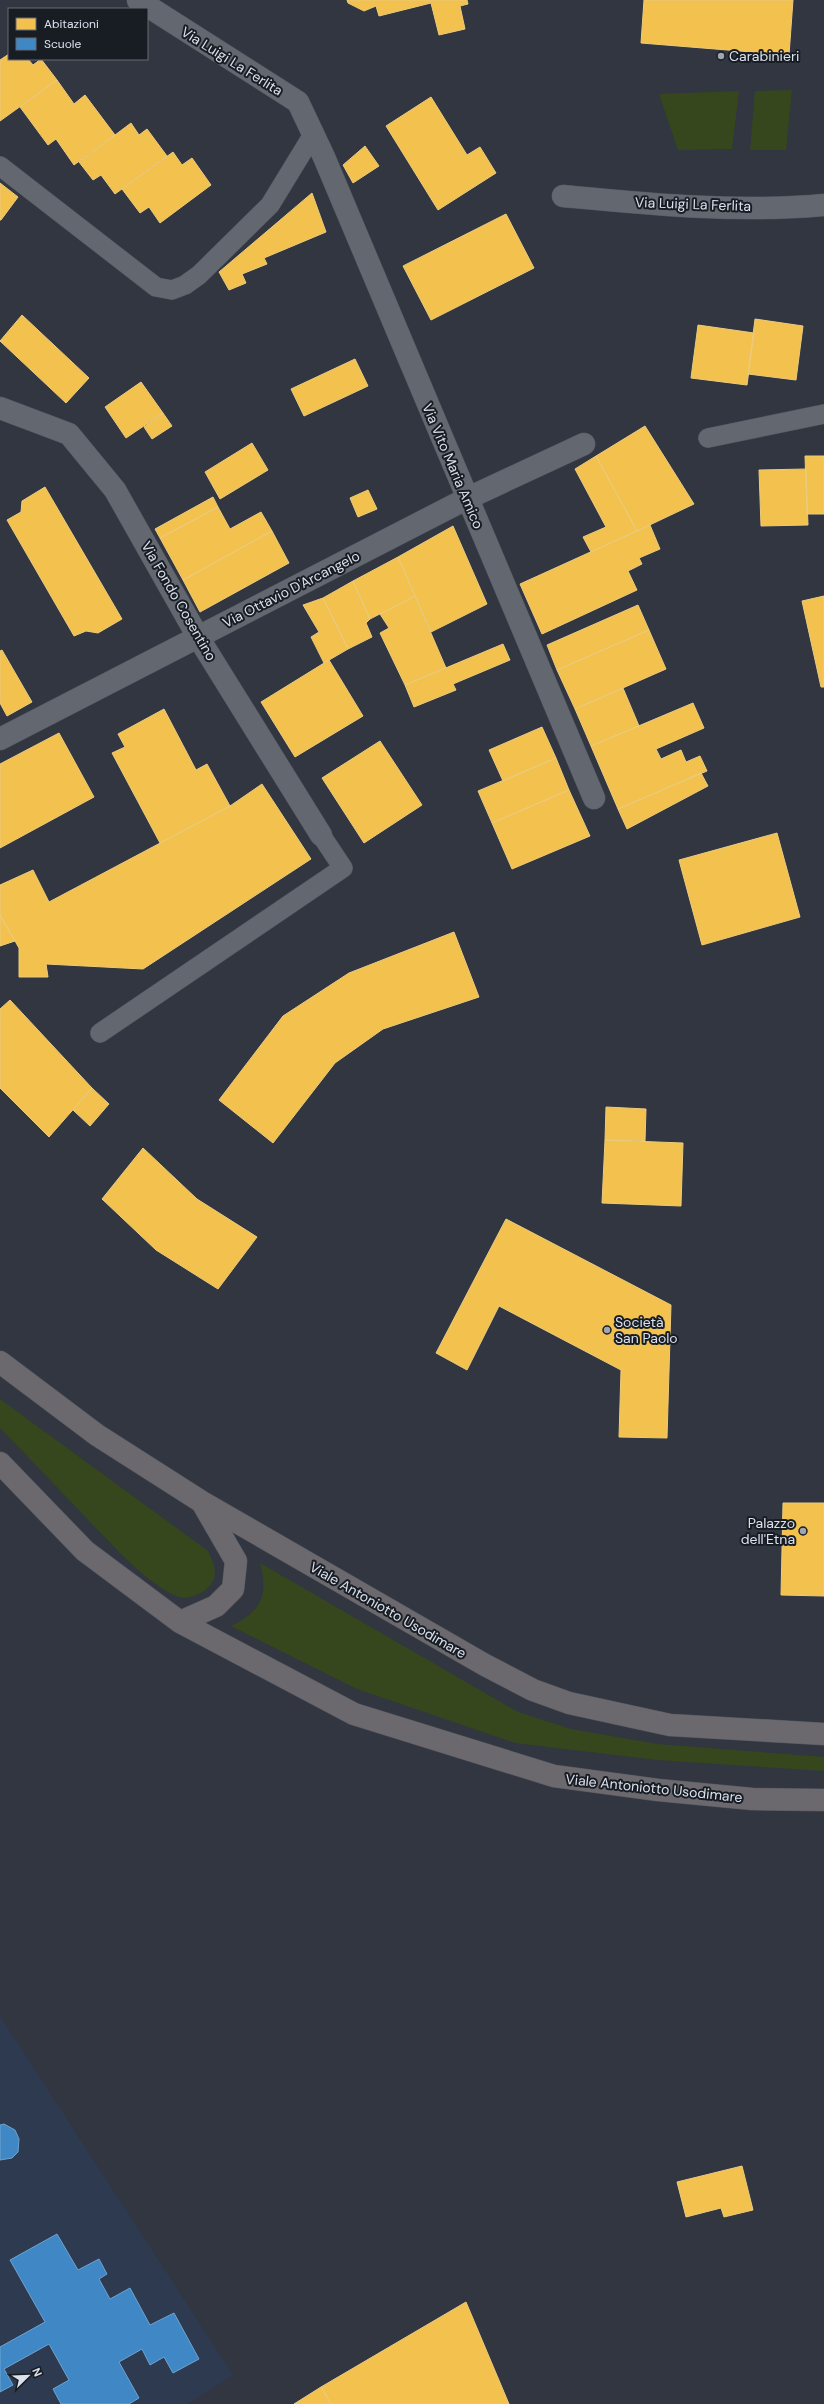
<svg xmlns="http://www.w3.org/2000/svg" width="824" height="2404" font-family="'DM Sans',sans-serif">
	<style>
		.built { fill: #2e3a4f }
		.green { fill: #36471d }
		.homes { fill: #f2c14e; stroke: #ebcb7e }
		.schools { fill: #3f88c5; stroke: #6ea3d1 }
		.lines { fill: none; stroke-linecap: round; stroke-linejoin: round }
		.service-casing { stroke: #51555e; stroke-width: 20 }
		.minor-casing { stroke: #51555e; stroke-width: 23 }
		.primary-casing { stroke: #51555e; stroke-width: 23 }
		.service { stroke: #636770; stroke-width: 19 }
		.minor { stroke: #636770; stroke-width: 22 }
		.primary { stroke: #6b686e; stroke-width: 22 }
		.poi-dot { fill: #a0a5b0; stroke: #181d24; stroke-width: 1.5 }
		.labels { text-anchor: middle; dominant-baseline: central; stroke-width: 4; stroke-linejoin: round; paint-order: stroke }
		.poi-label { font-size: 14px; fill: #dbe1ed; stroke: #181d24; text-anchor: start }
		.street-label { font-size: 14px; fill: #dbe1ed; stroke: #181d24 }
	</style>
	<rect width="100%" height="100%" fill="#313640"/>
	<path class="built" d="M 0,2016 L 233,2375 L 188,2404 L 0,2404 Z"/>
	<path class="green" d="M 792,90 L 786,150 L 750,150 L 755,91 Z
		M 739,91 L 732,149 L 678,150 L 659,94 Z
		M 0,1399 L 208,1551 C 213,1562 219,1573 211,1584 C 204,1594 187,1601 176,1596 C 144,1581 118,1550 93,1525 C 62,1492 31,1460 0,1428 Z
		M 260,1563 L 518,1712 L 571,1729 L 657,1744 L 824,1757 L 824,1771 L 657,1760 L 515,1743 L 357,1689 L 231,1626 C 261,1612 269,1595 260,1563 Z"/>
	<path class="homes" d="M 347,0 L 467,0 L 468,4 L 460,6 L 465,29 L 439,35 L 431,3 L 379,16 L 376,6 L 364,11 L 348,3 Z
		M 644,0 L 793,0 L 789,55 L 641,43 Z
		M 9,54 L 9,59 L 28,59 L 33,65 L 41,59 L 57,80 L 0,121 L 0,60 Z
		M 57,80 L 74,104 L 85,95 L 115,135 L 74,165 L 56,139 L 48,145 L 20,107 Z
		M 431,97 L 467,155 L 480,147 L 496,173 L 438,210 L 386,126 Z
		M 131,123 L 139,135 L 147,129 L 167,156 L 115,194 L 101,175 L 93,180 L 79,162 Z
		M 365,146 L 379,166 L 353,183 L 343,165 Z
		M 173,152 L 182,165 L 192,158 L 211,185 L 160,223 L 149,207 L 140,213 L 122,189 Z
		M 0,183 L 18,197 L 1,220 L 0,220 Z
		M 312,193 L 326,232 L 264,258 L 267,264 L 242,274 L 246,283 L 229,290 L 219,272 Z
		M 506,214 L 534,268 L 431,320 L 403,266 Z
		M 22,315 L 89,378 L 66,403 L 0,341 Z
		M 755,319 L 803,326 L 796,380 L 748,374 Z
		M 698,325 L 754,333 L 747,385 L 691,378 Z
		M 355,359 L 368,386 L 304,416 L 291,389 Z
		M 141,382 L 163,413 L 126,438 L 105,407 Z
		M 163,413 L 172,426 L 152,439 L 144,427 Z
		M 645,426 L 694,504 L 637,531 L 596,456 Z
		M 252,443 L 268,470 L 220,499 L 205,472 Z
		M 596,456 L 637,531 L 591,552 L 583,537 L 606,527 L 575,469 Z
		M 805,456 L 824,456 L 824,514 L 807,514 Z
		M 806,469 L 808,525 L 761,526 L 759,470 Z
		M 45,487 L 122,619 L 98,633 L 86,631 L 74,636 L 7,520 L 21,512 L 22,501 Z
		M 368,490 L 377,509 L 358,517 L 350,498 Z
		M 213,497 L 218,507 L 160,538 L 155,529 Z
		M 218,507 L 230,529 L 261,512 L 272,531 L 183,580 L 160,538 Z
		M 650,525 L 660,549 L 639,558 L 642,564 L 628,571 L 637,590 L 542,634 L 520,584 Z
		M 453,526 L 487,604 L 431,632 L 398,557 Z
		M 272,531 L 289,563 L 200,612 L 183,580 Z
		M 398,557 L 415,596 L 370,619 L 353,581 Z
		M 353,581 L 370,619 L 366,623 L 372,637 L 348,649 L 323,598 Z
		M 415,596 L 446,668 L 405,685 L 380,633 L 389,628 L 380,614 Z
		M 824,596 L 824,687 L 821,687 L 802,601 Z
		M 323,598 L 348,649 L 324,663 L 311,637 L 319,632 L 303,605 Z
		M 638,605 L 649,630 L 557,670 L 547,645 Z
		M 649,630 L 666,669 L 575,709 L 557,670 Z
		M 503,644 L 510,660 L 453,684 L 456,690 L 414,707 L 405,685 Z
		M 2,650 L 32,702 L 7,716 L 0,703 L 0,651 Z
		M 329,660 L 363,716 L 295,757 L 261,702 Z
		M 623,688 L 639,726 L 591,746 L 575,709 Z
		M 693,703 L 704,728 L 656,749 L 661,759 L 681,750 L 686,762 L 700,756 L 707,771 L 618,809 L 591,746 Z
		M 164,709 L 196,770 L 207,764 L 230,806 L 160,843 L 112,753 L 125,747 L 118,734 Z
		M 542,727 L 556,758 L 503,781 L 489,750 Z
		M 59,733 L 94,797 L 0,848 L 0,764 Z
		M 380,741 L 422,805 L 364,843 L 322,778 Z
		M 556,758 L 569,790 L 492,823 L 478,791 Z
		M 701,773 L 708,786 L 627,829 L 618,809 Z
		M 262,784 L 311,859 L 143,969 L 46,964 L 48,977 L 19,977 L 19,948 L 0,915 L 0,885 L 33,870 L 49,902 L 230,806 Z
		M 569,790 L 590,836 L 512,869 L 492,823 Z
		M 777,833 L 800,917 L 702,945 L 679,860 Z
		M 0,915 L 15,941 L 0,946 Z
		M 454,932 L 479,997 L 383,1029 L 335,1063 L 273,1143 L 219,1100 L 283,1016 L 349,973 Z
		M 10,1000 L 92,1088 L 49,1137 L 0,1088 L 0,1009 Z
		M 92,1088 L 109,1104 L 90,1126 L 73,1110 Z
		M 606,1107 L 646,1109 L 645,1141 L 605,1140 Z
		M 605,1140 L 683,1143 L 681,1206 L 602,1203 Z
		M 143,1148 L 197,1199 L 257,1237 L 218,1289 L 156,1250 L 102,1199 Z
		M 506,1219 L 671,1305 L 667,1438 L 619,1437 L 621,1370 L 499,1306 L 467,1370 L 436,1353 Z
		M 783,1503 L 824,1503 L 824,1596 L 781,1595 Z
		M 742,2166 L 753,2210 L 724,2217 L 721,2208 L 686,2217 L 677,2182 Z
		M 466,2302 L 509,2404 L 331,2404 L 321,2387 Z
		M 321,2387 L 331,2404 L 294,2404 Z"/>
	<path class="schools" d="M 4,2124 L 15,2130 L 19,2139 L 18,2152 L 12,2158 L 0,2160 L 0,2125 Z
		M 57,2234 L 78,2270 L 99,2259 L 107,2274 L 99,2279 L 110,2299 L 130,2288 L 150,2325 L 174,2313 L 199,2359 L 173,2373 L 164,2357 L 150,2365 L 142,2349 L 119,2362 L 139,2398 L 129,2404 L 61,2404 L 53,2389 L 69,2380 L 49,2344 L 4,2369 L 13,2385 L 0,2392 L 0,2347 L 45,2322 L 10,2260 Z"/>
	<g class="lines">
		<g class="service-casing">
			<path id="service" d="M 0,166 L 156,287 L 172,290 L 185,285 L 199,275 L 270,205 L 314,133
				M 708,438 L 824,414
				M 100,1033 L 343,868 L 321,835"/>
		</g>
		<g class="minor-casing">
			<path id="minor" d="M 138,0 L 298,102 L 324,157 L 594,798
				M 563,196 C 649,204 737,213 824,205
				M 0,408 L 69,434 L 115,490 L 198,637 L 321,835
				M 0,739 L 466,499 L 584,444"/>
		</g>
		<g class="primary-casing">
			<path id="primary" d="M 0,1362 L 97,1435 L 202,1502 L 485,1665 L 533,1690 L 569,1703 L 670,1725 L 824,1734
				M 0,1463 L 85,1551 L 180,1622 L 354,1714 L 554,1776 L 658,1790 L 752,1799 L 824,1800
				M 180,1622 L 216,1606 L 233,1589 L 236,1561 L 203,1504"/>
		</g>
		<use href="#service" class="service"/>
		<use href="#minor" class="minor"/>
		<use href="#primary" class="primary"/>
	</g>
	<g class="poi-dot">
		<circle cx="721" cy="56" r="4"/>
		<circle cx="607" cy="1330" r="4"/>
		<circle cx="803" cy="1531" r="4"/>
	</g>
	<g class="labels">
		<g class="poi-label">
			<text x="729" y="56">Carabinieri</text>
			<text x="615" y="1322">Società<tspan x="615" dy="16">San Paolo</tspan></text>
			<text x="795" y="1523" text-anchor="end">Palazzo<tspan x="795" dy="16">dell'Etna</tspan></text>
		</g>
		<g class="street-label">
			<text transform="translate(232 61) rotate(32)">Via Luigi La Ferlita</text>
			<text transform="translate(693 204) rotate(2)">Via Luigi La Ferlita</text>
			<text transform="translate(453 466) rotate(67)">Via Vito Maria Amico</text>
			<text transform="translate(291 589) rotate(-27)">Via Ottavio D'Arcangelo</text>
			<text transform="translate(179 601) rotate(60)">Via Fondo Cosentino</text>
			<text transform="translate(388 1610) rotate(30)">Viale Antoniotto Usodimare</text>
			<text transform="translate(654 1788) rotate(6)">Viale Antoniotto Usodimare</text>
		</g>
	</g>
	<rect x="8" y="8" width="140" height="52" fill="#181d24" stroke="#666b74"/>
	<rect x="16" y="18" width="20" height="12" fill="#f2c14e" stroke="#666b74"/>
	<text x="44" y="28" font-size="12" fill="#dbe1ed">Abitazioni</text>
	<rect x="16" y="38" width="20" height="12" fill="#3f88c5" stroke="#666b74"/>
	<text x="44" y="48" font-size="12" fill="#dbe1ed">Scuole</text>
	<g transform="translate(28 2376) rotate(67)" stroke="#181d24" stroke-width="3" paint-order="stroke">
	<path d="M0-3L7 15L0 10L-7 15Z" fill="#dbe1ed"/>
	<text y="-6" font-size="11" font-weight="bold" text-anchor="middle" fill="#dbe1ed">N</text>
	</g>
</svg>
